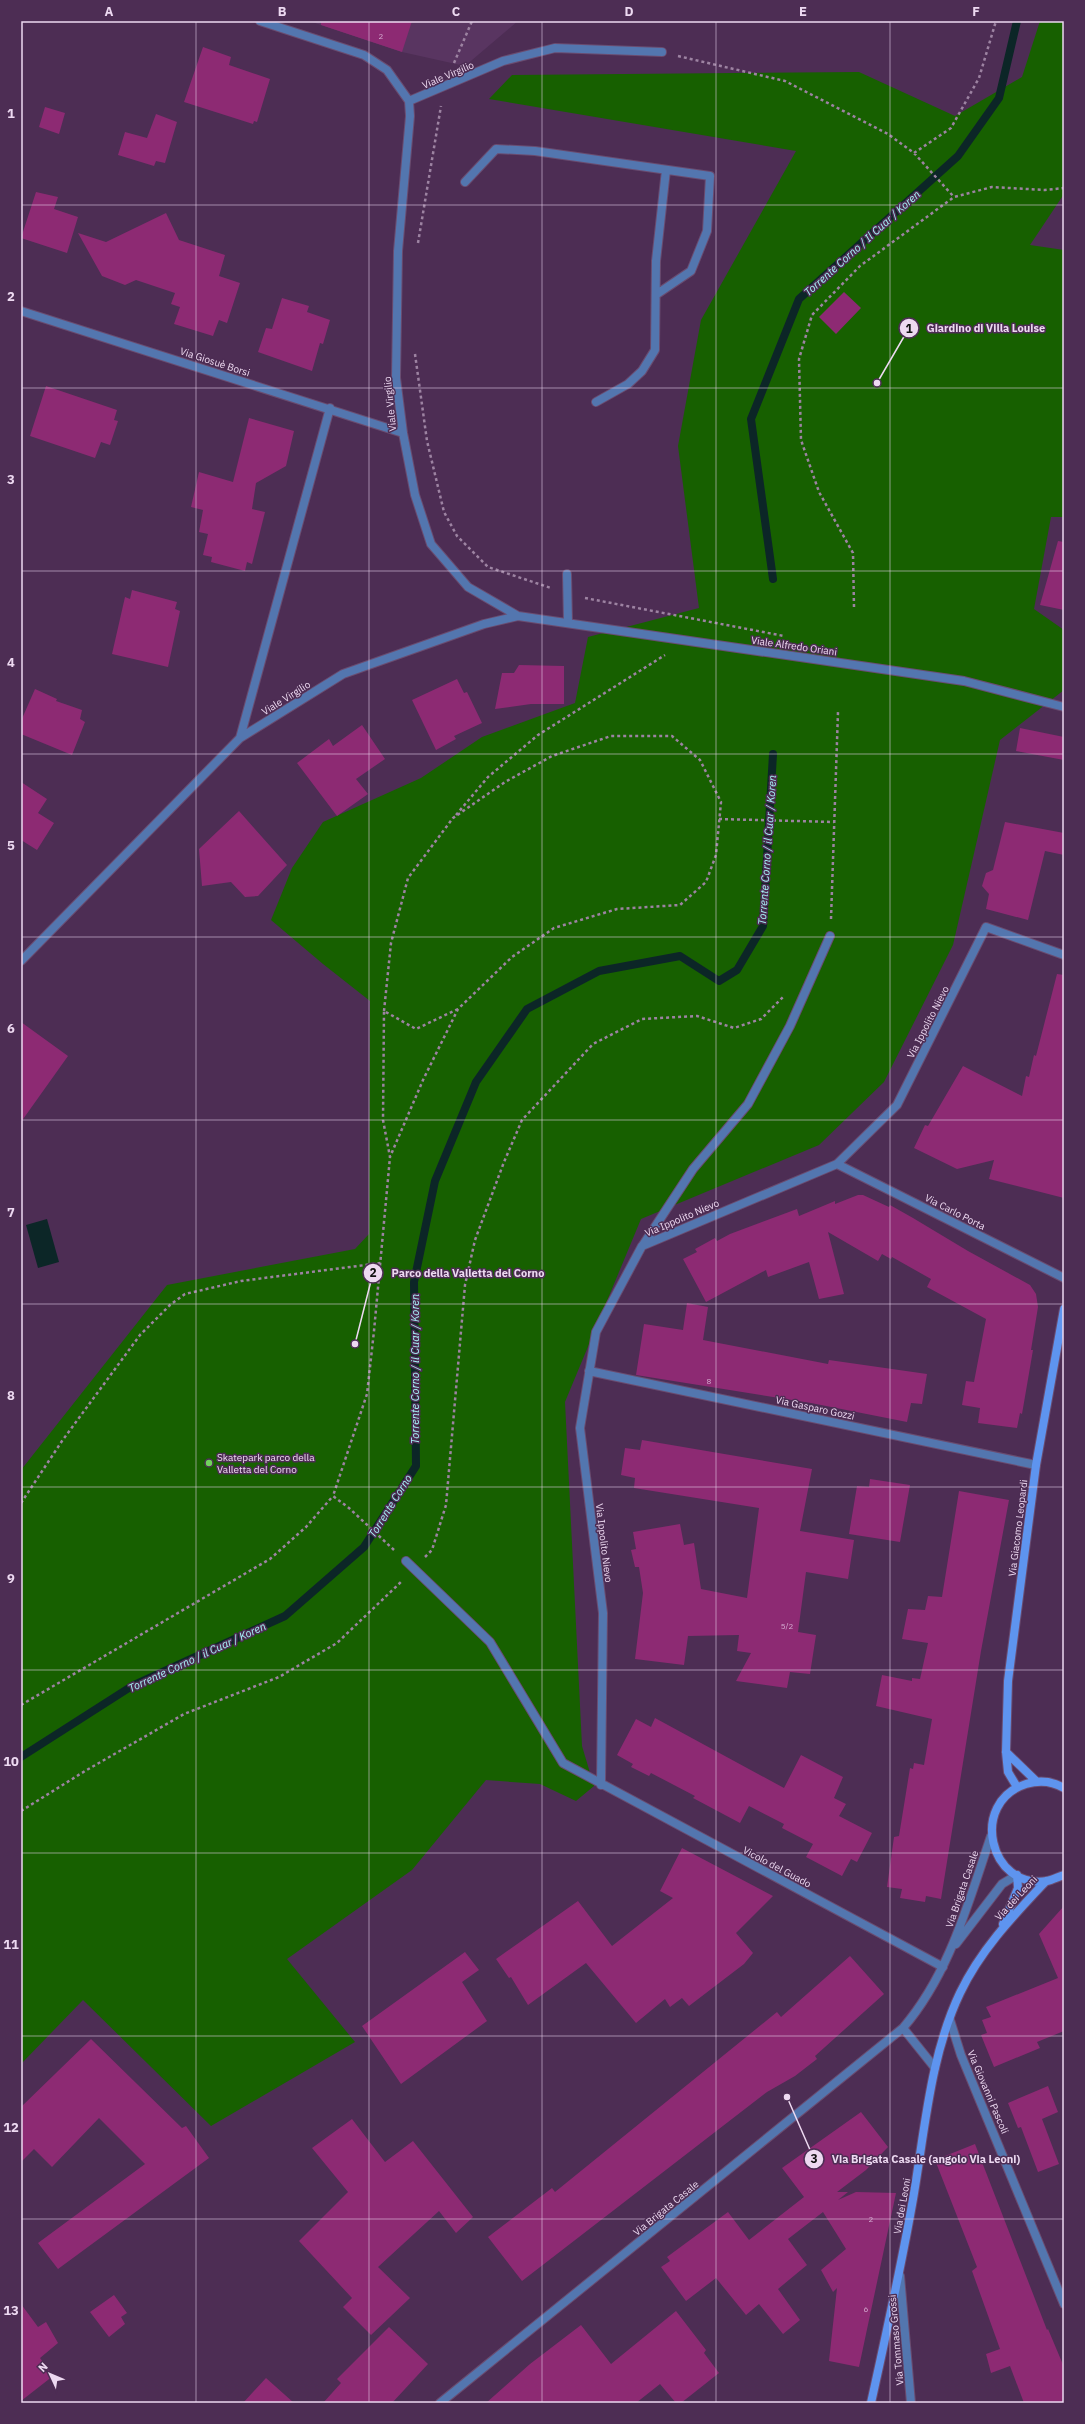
<svg xmlns="http://www.w3.org/2000/svg" width="1085" height="2424" font-family="'IBM Plex Sans',sans-serif">
	<style>
		.built { fill: #593561 }
		.green { fill: #176000 }
		.water { fill: #0c2627 }
		.lines { fill: none; stroke-linecap: round; stroke-linejoin: round }
		.stream { stroke: #0c2627; stroke-width: 8 }
		.building { fill: #8d2a73 }
		.service-casing { stroke: #6a4c70; stroke-width: 10 }
		.minor-casing { stroke: #6a4c70; stroke-width: 10 }
		.tertiary-casing { stroke: #6a4c70; stroke-width: 10 }
		.secondary-casing { stroke: #6a4c70; stroke-width: 10 }
		.path { stroke: #9d83a2; stroke-width: 2.5; stroke-dasharray: 3 3; stroke-linecap: butt }
		.service { stroke: #5376af; stroke-width: 8 }
		.minor { stroke: #5376af; stroke-width: 8 }
		.tertiary { stroke: #5376af; stroke-width: 8 }
		.secondary { stroke: #5e94ef; stroke-width: 8 }
		.grid { fill: none; stroke: #edd9f1; stroke-width: 1; stroke-opacity: 0.55 }
		.poi-dot { fill: #72d25d; stroke: #4d2d54; stroke-width: 1.5 }
		.labels { text-anchor: middle; dominant-baseline: central; stroke-width: 3; stroke-linejoin: round; paint-order: stroke }
		.number-label { font-size: 8px; fill: #d5add2 }
		.street-label { font-size: 10px; fill: #edd9f1; stroke: #4d2d54 }
		.poi-label { font-size: 10px; fill: #edd9f1; stroke: #4d2d54; text-anchor: start }
		.water-label { font-size: 11px; font-style: italic; fill: #a7f3f7; stroke: #4d2d54 }
		.leader { fill: none; stroke: #edd9f1; stroke-width: 1.5 }
		.callout-dot { fill: #edd9f1; stroke: #4d2d54; stroke-width: 1.5 }
		.mark-label { font-size: 12px; text-anchor: middle; font-weight: bold; fill: #111 }
		.callout-label { font-size: 11px; text-anchor: middle; font-weight: bold; fill: #edd9f1; stroke: #4d2d54; stroke-width: 3; stroke-linejoin: round; paint-order: stroke }
		.neatline { fill: none; stroke: #edd9f1; stroke-width: 1.5 }
		.grid-label { font-size: 13px; text-anchor: middle; font-weight: bold; fill: #edd9f1 }
	</style>
	<rect width="100%" height="100%" fill="#4d2d54"/>
	<path class="built" d="M 309,21 L 518,21 L 465,66 L 402,52 Z"/>
	<path class="green" d="M 1040,21 L 1064,21 L 1064,194 L 1030,245 L 1064,250 L 1064,517 L 1051,517 L 1034,609 L 1064,630 L 1064,690 L 1000,740 L 953,945 L 884,1082 L 819,1145 L 641,1219 L 565,1402 L 582,1746 L 594,1786 L 576,1801 L 540,1784 L 486,1780 L 412,1870 L 287,1959 L 355,2042 L 211,2126 L 83,2000 L 21,2064 L 21,1470 L 167,1285 L 355,1249 L 369,1234 L 370,1001 L 323,964 L 271,920 L 292,868 L 323,822 L 421,778 L 482,737 L 575,703 L 588,637 L 699,608 L 678,446 L 701,320 L 796,151 L 489,99 L 512,75 L 859,72 L 955,116 L 1022,77 Z"/>
	<path class="water" d="M 47,1219 L 59,1262 L 38,1268 L 26,1225 Z"/>
	<g class="lines">
		<path class="stream" d="M 773,579 L 751,419 L 799,299 L 958,156 L 999,98 L 1017,21
			M 21,1757 L 132,1686 L 285,1616 L 364,1547 L 416,1466 L 414,1282 L 435,1181 L 476,1082 L 527,1009 L 599,971 L 680,956 L 719,981 L 737,970 L 763,926 L 773,754"/>
	</g>
	<path class="building" d="M 321,21 L 412,21 L 402,52 L 321,25 Z
		M 203,47 L 231,57 L 229,65 L 270,79 L 257,122 L 254,121 L 253,124 L 184,102 Z
		M 45,107 L 65,113 L 59,134 L 39,127 Z
		M 156,114 L 177,122 L 165,163 L 156,161 L 154,166 L 118,155 L 125,132 L 147,138 Z
		M 36,192 L 58,197 L 54,209 L 78,217 L 67,253 L 21,238 Z
		M 166,213 L 179,240 L 225,255 L 219,276 L 240,283 L 227,323 L 219,320 L 213,336 L 174,324 L 180,307 L 171,304 L 175,293 L 136,280 L 125,285 L 102,276 L 78,233 L 106,242 Z
		M 844,292 L 861,308 L 836,334 L 819,317 Z
		M 282,298 L 309,306 L 307,312 L 330,320 L 323,344 L 320,343 L 312,371 L 258,352 L 266,328 L 272,329 Z
		M 46,386 L 117,410 L 114,420 L 118,421 L 110,445 L 101,442 L 95,458 L 30,436 Z
		M 249,418 L 294,431 L 286,466 L 256,483 L 252,509 L 265,512 L 252,564 L 247,562 L 245,571 L 211,562 L 212,557 L 203,555 L 208,534 L 199,532 L 203,510 L 191,507 L 199,472 L 233,482 Z
		M 1058,541 L 1064,542 L 1064,610 L 1040,605 Z
		M 132,590 L 177,602 L 175,609 L 180,611 L 168,667 L 112,654 L 125,597 L 130,599 Z
		M 519,665 L 564,666 L 564,704 L 531,704 L 495,709 L 502,673 L 514,673 Z
		M 457,679 L 464,693 L 467,692 L 482,723 L 454,736 L 456,739 L 436,750 L 412,700 Z
		M 35,689 L 57,699 L 56,701 L 82,710 L 80,719 L 85,722 L 72,755 L 21,734 L 21,721 Z
		M 362,725 L 385,759 L 356,779 L 368,794 L 337,816 L 297,763 L 329,739 L 333,746 Z
		M 1020,728 L 1064,737 L 1064,760 L 1016,751 Z
		M 21,782 L 47,799 L 38,813 L 54,823 L 37,850 L 21,840 Z
		M 239,811 L 287,865 L 258,896 L 245,897 L 231,882 L 202,886 L 199,849 Z
		M 1005,822 L 1064,833 L 1064,855 L 1045,851 L 1028,920 L 986,909 L 989,894 L 982,886 L 986,873 L 993,870 Z
		M 1057,974 L 1064,975 L 1064,1198 L 989,1179 L 994,1160 L 957,1169 L 914,1148 L 925,1125 L 928,1126 L 963,1066 L 1022,1096 L 1026,1076 L 1029,1077 L 1034,1055 L 1036,1056 Z
		M 21,1022 L 68,1056 L 21,1122 Z
		M 858,1195 L 863,1195 L 889,1207 L 890,1205 L 913,1218 L 968,1251 L 1030,1285 L 1036,1294 L 1038,1307 L 1031,1350 L 1033,1350 L 1022,1414 L 1020,1413 L 1017,1428 L 978,1423 L 980,1408 L 962,1405 L 966,1381 L 974,1382 L 986,1319 L 927,1287 L 931,1279 L 892,1257 L 891,1259 L 882,1254 L 878,1261 L 828,1232 L 844,1294 L 819,1299 L 809,1262 L 768,1277 L 766,1270 L 706,1302 L 683,1259 L 697,1252 L 695,1249 L 715,1238 L 717,1241 L 730,1234 L 797,1209 L 799,1216 L 835,1201 L 835,1204 Z
		M 687,1303 L 708,1307 L 703,1340 L 828,1364 L 829,1360 L 927,1374 L 922,1404 L 911,1403 L 907,1422 L 811,1403 L 636,1375 L 644,1324 L 683,1330 Z
		M 642,1440 L 812,1469 L 800,1531 L 854,1540 L 848,1579 L 806,1572 L 798,1632 L 816,1635 L 810,1674 L 790,1672 L 787,1688 L 736,1681 L 751,1653 L 737,1651 L 739,1635 L 688,1636 L 684,1665 L 635,1659 L 643,1593 L 639,1567 L 635,1567 L 631,1550 L 636,1549 L 633,1532 L 680,1524 L 684,1545 L 694,1543 L 701,1589 L 747,1598 L 759,1508 L 634,1488 L 635,1478 L 621,1475 L 625,1448 L 640,1450 Z
		M 870,1479 L 910,1485 L 900,1542 L 849,1534 L 857,1486 L 869,1487 Z
		M 959,1491 L 1009,1500 L 981,1651 L 941,1899 L 926,1896 L 925,1902 L 900,1898 L 902,1889 L 887,1887 L 894,1837 L 899,1836 L 910,1768 L 913,1769 L 914,1763 L 924,1765 L 932,1719 L 876,1706 L 882,1675 L 912,1681 L 912,1678 L 920,1679 L 928,1643 L 902,1639 L 908,1609 L 925,1610 L 928,1596 L 942,1597 Z
		M 655,1718 L 784,1788 L 801,1755 L 843,1777 L 834,1798 L 846,1804 L 839,1816 L 872,1833 L 857,1862 L 851,1859 L 842,1876 L 806,1857 L 813,1844 L 782,1828 L 784,1824 L 749,1806 L 740,1823 L 693,1798 L 695,1796 L 651,1773 L 649,1776 L 631,1767 L 633,1764 L 617,1755 L 636,1719 L 651,1727 Z
		M 682,1848 L 773,1896 L 736,1933 L 753,1953 L 744,1964 L 689,2006 L 682,1998 L 670,2007 L 665,1999 L 636,2023 L 586,1963 L 528,2005 L 511,1977 L 509,1978 L 496,1959 L 578,1901 L 612,1946 L 673,1898 L 660,1891 Z
		M 1064,1906 L 1064,2031 L 1037,2042 L 1040,2048 L 994,2067 L 981,2035 L 987,2033 L 982,2020 L 991,2017 L 986,2007 L 1058,1978 L 1039,1934 Z
		M 465,1952 L 479,1970 L 462,1982 L 487,2021 L 401,2084 L 362,2026 Z
		M 850,1956 L 884,1994 L 815,2056 L 817,2059 L 795,2076 L 767,2092 L 522,2281 L 488,2237 L 552,2188 L 555,2192 L 777,2012 L 781,2017 Z
		M 91,2039 L 182,2128 L 186,2126 L 209,2158 L 58,2269 L 38,2243 L 145,2164 L 99,2118 L 52,2167 L 34,2149 L 21,2162 L 21,2107 Z
		M 1048,2086 L 1058,2112 L 1042,2119 L 1059,2164 L 1038,2172 L 1021,2127 L 1018,2128 L 1008,2103 Z
		M 861,2112 L 888,2147 L 866,2170 L 837,2192 L 848,2192 L 838,2200 L 856,2192 L 896,2193 L 859,2367 L 829,2361 L 837,2288 L 833,2292 L 821,2270 L 846,2249 L 823,2212 L 788,2239 L 807,2265 L 778,2289 L 800,2320 L 783,2334 L 759,2304 L 746,2315 L 716,2278 L 686,2301 L 661,2267 L 670,2261 L 667,2257 L 728,2212 L 749,2240 L 804,2197 L 782,2168 Z
		M 352,2119 L 385,2162 L 413,2141 L 473,2217 L 456,2233 L 439,2211 L 378,2267 L 410,2298 L 371,2335 L 343,2307 L 352,2298 L 299,2241 L 348,2192 L 312,2148 Z
		M 975,2144 L 1047,2330 L 1048,2329 L 1064,2367 L 1064,2403 L 1024,2403 L 1010,2366 L 991,2373 L 986,2354 L 1000,2349 L 972,2271 L 977,2267 L 935,2160 Z
		M 114,2295 L 127,2313 L 121,2317 L 125,2324 L 109,2337 L 90,2312 Z
		M 21,2304 L 38,2327 L 46,2322 L 58,2343 L 40,2358 L 53,2376 L 21,2401 Z
		M 676,2311 L 706,2350 L 704,2353 L 719,2373 L 681,2403 L 676,2403 L 660,2384 L 636,2403 L 486,2403 L 530,2364 L 581,2325 L 611,2364 Z
		M 389,2327 L 428,2364 L 392,2403 L 323,2403 L 341,2383 L 337,2379 Z
		M 266,2378 L 294,2403 L 243,2403 Z"/>
	<g class="lines">
		<g class="service-casing">
			<path id="service" d="M 465,182 L 496,149 L 535,151 L 710,176 L 707,231 L 691,271 L 657,294
				M 596,402 L 628,384 L 642,371 L 655,350 L 656,261 L 666,170
				M 567,574 L 568,623"/>
		</g>
		<g class="minor-casing">
			<path id="minor" d="M 260,21 L 364,55 L 387,70 L 409,101
				M 409,101 L 410,116 L 398,251 L 396,378 L 403,433 L 415,495 L 431,544 L 468,587 L 518,616 L 964,681 L 1064,707
				M 409,101 L 503,61 L 555,48 L 662,52
				M 21,311 L 403,433
				M 240,738 L 330,408
				M 21,961 L 240,738 L 343,674 L 484,624 L 518,616
				M 837,1164 L 1064,1278
				M 643,1245 L 693,1169 L 748,1104 L 790,1026 L 830,936
				M 589,1371 L 1036,1465
				M 406,1561 L 490,1642 L 563,1763 L 943,1967
				M 601,1785 L 603,1613 L 580,1428 L 596,1332 L 642,1246 L 837,1164 L 897,1105 L 986,927 L 1064,955
				M 950,2020 L 961,2055 L 1064,2304"/>
		</g>
		<g class="tertiary-casing">
			<path id="tertiary" d="M 956,1944 L 1002,1884 L 1017,1875
				M 903,2028 L 935,2068
				M 900,2276 L 911,2403
				M 440,2403 L 903,2028 C 950,1973 968,1903 991,1836"/>
		</g>
		<g class="secondary-casing">
			<path id="secondary" d="M 1006,1752 L 1036,1781
				M 1017,1787 L 1008,1772 L 1006,1752 L 1008,1681 L 1036,1465 L 1064,1309
				M 1064,1788 C 1052,1781 1039,1780 1026,1784 C 969,1802 989,1890 1047,1881 C 1052,1880 1058,1877 1064,1875
				M 1003,1924 L 1018,1888 L 1017,1875
				M 871,2403 C 886,2335 901,2268 913,2199 C 925,2130 930,2056 960,1993 C 981,1949 1014,1915 1046,1881"/>
		</g>
		<path class="path" d="M 678,56 L 785,81 L 888,134 L 914,153 L 954,197
			M 454,63 L 472,21
			M 914,153 L 951,128 L 979,78 L 996,21
			M 418,243 L 441,106
			M 415,354 L 427,441 L 444,512 L 457,536 L 488,567 L 551,588
			M 585,598 L 784,636
			M 854,607 L 853,553 L 819,492 L 801,440 L 799,359 L 812,315 L 860,266 L 954,197 L 992,187 L 1045,190 L 1064,188
			M 456,815 L 488,777 L 538,735 L 665,655
			M 719,819 L 834,822
			M 831,919 L 838,712
			M 384,1011 L 391,943 L 408,878 L 453,818 L 505,782 L 552,756 L 611,736 L 672,736 L 700,760 L 721,802 L 716,855 L 706,882 L 680,905 L 617,909 L 554,928 L 512,957 L 458,1009 L 423,1080 L 390,1157
			M 21,1503 L 62,1441 L 140,1335 L 170,1305 L 185,1294 L 241,1281 L 381,1263
			M 394,1550 L 349,1508 L 333,1496 L 367,1394 L 374,1331 L 390,1157 L 383,1120 L 384,1011 L 416,1029 L 458,1009
			M 425,1557 L 432,1550 L 446,1505 L 465,1285 L 475,1240 L 504,1162 L 522,1120 L 593,1044 L 642,1019 L 697,1016 L 734,1028 L 761,1019 L 784,996
			M 21,1705 L 270,1559 L 306,1527 L 333,1496
			M 21,1811 L 85,1771 L 184,1714 L 279,1677 L 337,1643 L 402,1581"/>
		<use href="#service" class="service"/>
		<use href="#minor" class="minor"/>
		<use href="#tertiary" class="tertiary"/>
		<use href="#secondary" class="secondary"/>
	</g>
	<path class="grid" d="M 196,21 L 196,2403M 369,21 L 369,2403M 542,21 L 542,2403M 716,21 L 716,2403M 890,21 L 890,2403M 21,205 L 1064,205M 21,388 L 1064,388M 21,571 L 1064,571M 21,754 L 1064,754M 21,937 L 1064,937M 21,1120 L 1064,1120M 21,1304 L 1064,1304M 21,1487 L 1064,1487M 21,1670 L 1064,1670M 21,1853 L 1064,1853M 21,2036 L 1064,2036M 21,2219 L 1064,2219"/>
	<circle class="poi-dot" cx="209" cy="1463" r="4"/>
	<g class="labels">
		<g class="number-label">
			<text x="381" y="36">2</text>
			<text x="709" y="1381">8</text>
			<text x="787" y="1626">5/2</text>
			<text x="871" y="2219">2</text>
			<text x="866" y="2309">6</text>
		</g>
		<g class="street-label">
			<text transform="translate(448 75) rotate(-23)">Viale Virgilio</text>
			<text transform="translate(215 362) rotate(18)">Via Giosuè Borsi</text>
			<text transform="translate(390 404) rotate(-96)">Viale Virgilio</text>
			<text transform="translate(794 646) rotate(8)">Viale Alfredo Oriani</text>
			<text transform="translate(286 698) rotate(-32)">Viale Virgilio</text>
			<text transform="translate(928 1022) rotate(-63)">Via Ippolito Nievo</text>
			<text transform="translate(955 1212) rotate(27)">Via Carlo Porta</text>
			<text transform="translate(682 1218) rotate(-23)">Via Ippolito Nievo</text>
			<text transform="translate(815 1408) rotate(12)">Via Gasparo Gozzi</text>
			<text transform="translate(1018 1528) rotate(-83)">Via Giacomo Leopardi</text>
			<text transform="translate(604 1543) rotate(83)">Via Ippolito Nievo</text>
			<text transform="translate(777 1867) rotate(28)">Vicolo del Guado</text>
			<text transform="translate(962 1889) rotate(-71)">Via Brigata Casale</text>
			<text transform="translate(1016 1898) rotate(-47)">Via dei Leoni</text>
			<text transform="translate(988 2092) rotate(67)">Via Giovanni Pascoli</text>
			<text transform="translate(902 2206) rotate(-80)">Via dei Leoni</text>
			<text transform="translate(666 2208) rotate(-39)">Via Brigata Casale</text>
			<text transform="translate(896 2340) rotate(-95)">Via Tommaso Grossi</text>
		</g>
		<g class="poi-label">
			<text x="217" y="1457">Skatepark parco della<tspan x="217" dy="12">Valletta del Corno</tspan></text>
		</g>
		<g class="water-label">
			<text transform="translate(862 243) rotate(-42)">Torrente Corno / Il Cuar / Koren</text>
			<text transform="translate(767 850) rotate(-86)">Torrente Corno / il Cuar / Koren</text>
			<text transform="translate(415 1369) rotate(-90)">Torrente Corno / il Cuar / Koren</text>
			<text transform="translate(390 1506) rotate(-58)">Torrente Corno</text>
			<text transform="translate(197 1657) rotate(-25)">Torrente Corno / il Cuar / Koren</text>
		</g>
	</g>
	<path class="leader" d="M877 383L909 328M355 1344L373 1273M787 2097L814 2159"/>
	<g class="callout-dot">
		<circle cx="877" cy="383" r="4"/>
		<circle cx="355" cy="1344" r="4"/>
		<circle cx="787" cy="2097" r="4"/>
		<circle cx="909" cy="328" r="10"/>
		<circle cx="373" cy="1273" r="10"/>
		<circle cx="814" cy="2159" r="10"/>
	</g>
	<g class="mark-label">
		<text x="909" y="333">1</text>
		<text x="373" y="1277">2</text>
		<text x="814" y="2163">3</text>
	</g>
	<g class="callout-label">
		<text x="986" y="332">Giardino di Villa Louise</text>
		<text x="468" y="1277">Parco della Valletta del Corno</text>
		<text x="926" y="2163">Via Brigata Casale (angolo Via Leoni)</text>
	</g>
	<rect width="1085" height="2424" fill="none" stroke="#4d2d54" stroke-width="44"/>
	<g transform="translate(50 2374) rotate(314)" stroke="#4d2d54" stroke-width="3" paint-order="stroke">
	<path d="M0-3L7 15L0 10L-7 15Z" fill="#edd9f1"/>
	<text y="-6" font-size="11" font-weight="bold" text-anchor="middle" fill="#edd9f1">N</text>
	</g>
	<rect x="22" y="22" width="1041" height="2380" class="neatline"/>
	<g class="grid-label">
		<text x="109" y="16">A</text>
		<text x="282" y="16">B</text>
		<text x="456" y="16">C</text>
		<text x="629" y="16">D</text>
		<text x="803" y="16">E</text>
		<text x="976" y="16">F</text>
		<text x="11" y="118">1</text>
		<text x="11" y="301">2</text>
		<text x="11" y="484">3</text>
		<text x="11" y="667">4</text>
		<text x="11" y="850">5</text>
		<text x="11" y="1033">6</text>
		<text x="11" y="1217">7</text>
		<text x="11" y="1400">8</text>
		<text x="11" y="1583">9</text>
		<text x="11" y="1766">10</text>
		<text x="11" y="1949">11</text>
		<text x="11" y="2132">12</text>
		<text x="11" y="2315">13</text>
	</g>
</svg>
